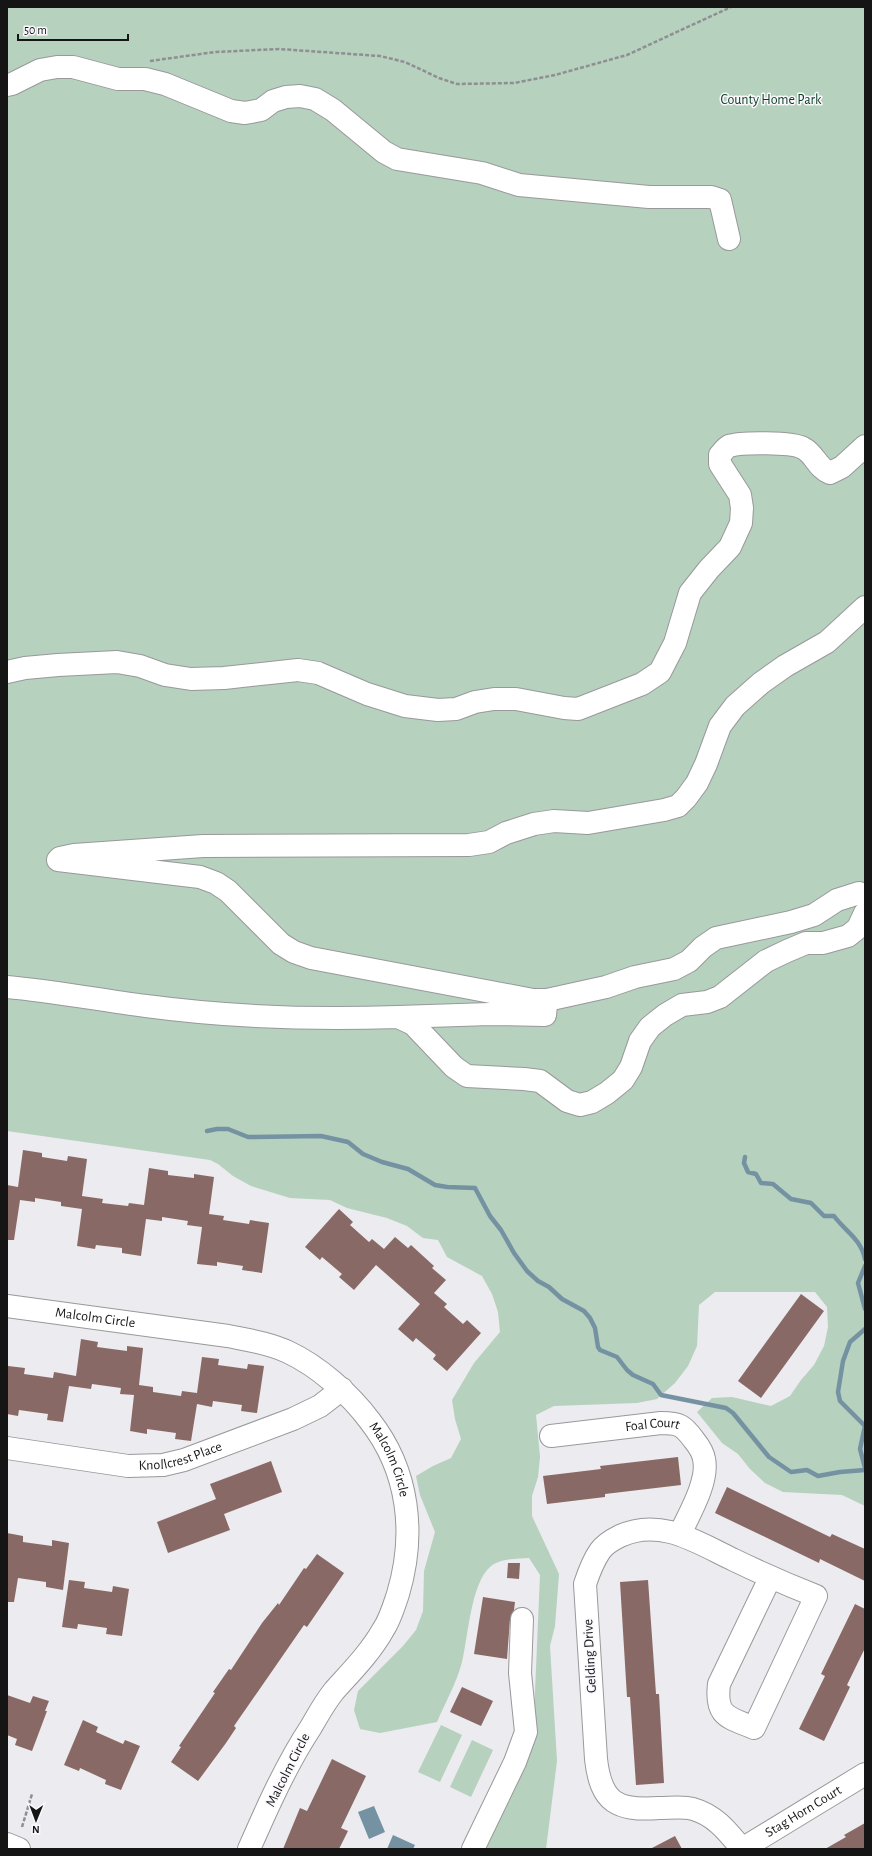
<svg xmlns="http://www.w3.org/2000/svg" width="872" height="1856" font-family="'Alegreya Sans',sans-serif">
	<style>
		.green { fill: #b6d1be }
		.water { fill: #7592a3 }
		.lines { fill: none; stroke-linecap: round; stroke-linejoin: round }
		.stream { stroke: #7592a3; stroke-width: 4.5 }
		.building { fill: #896965 }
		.minor-casing { stroke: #99989b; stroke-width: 24 }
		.path { stroke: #8f8f92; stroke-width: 2.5; stroke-dasharray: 4 2; stroke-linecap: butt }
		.minor { stroke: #fff; stroke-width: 22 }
		.labels { text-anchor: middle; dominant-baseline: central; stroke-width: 3; stroke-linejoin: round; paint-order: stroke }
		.park-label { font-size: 14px; fill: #083d22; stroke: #faf8fc }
		.street-label { font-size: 14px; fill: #151516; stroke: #faf8fc }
	</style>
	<rect width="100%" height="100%" fill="#ecebef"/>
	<path class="green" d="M 7,7 L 865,7 L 865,1506 L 842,1495 L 783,1492 L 765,1483 L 750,1469 L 738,1454 L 722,1443 L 697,1412 L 712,1398 L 732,1397 L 771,1406 L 790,1396 L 801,1380 L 814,1365 L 824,1346 L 828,1327 L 827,1307 L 815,1292 L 715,1292 L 699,1305 L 697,1346 L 688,1366 L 675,1383 L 657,1399 L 637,1403 L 554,1406 L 536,1415 L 540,1457 L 538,1477 L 532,1496 L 532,1516 L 559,1574 L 555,1626 L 550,1646 L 557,1761 L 546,1849 L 476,1849 L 533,1738 L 540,1575 L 529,1558 C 517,1559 500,1558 490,1567 C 471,1583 468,1638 462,1662 C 457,1682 445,1703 437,1722 L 380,1733 L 360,1729 L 354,1710 L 358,1691 L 403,1646 L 416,1630 L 423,1611 L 424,1571 L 435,1532 L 420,1495 L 416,1476 L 433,1466 L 451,1458 L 461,1439 L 455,1419 L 452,1400 L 474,1363 L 500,1332 L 498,1312 L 492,1294 L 482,1276 L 447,1257 L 438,1240 L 423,1238 L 407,1226 L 387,1218 L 347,1208 L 330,1200 L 290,1198 L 251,1186 L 233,1176 L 218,1164 L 210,1160 L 7,1131 Z
		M 441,1725 L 462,1735 L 440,1782 L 418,1772 Z
		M 472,1740 L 493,1750 L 471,1797 L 450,1787 Z"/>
	<path class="water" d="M 374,1806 L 385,1832 L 369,1839 L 358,1812 Z
		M 393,1835 L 415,1845 L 413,1849 L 387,1849 Z"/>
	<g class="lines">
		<path class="stream" d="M 207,1131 L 217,1129 L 228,1129 L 248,1137 L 321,1136 L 348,1142 L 363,1154 L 382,1162 L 408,1169 L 435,1185 L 447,1187 L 475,1188 L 490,1216 L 501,1230 L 514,1253 L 527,1271 L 538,1281 L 549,1287 L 562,1299 L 584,1311 L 590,1318 L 595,1328 L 598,1347 L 600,1350 L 617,1357 L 627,1370 L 633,1375 L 653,1384 L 661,1395 L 726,1408 L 733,1413 L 769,1457 L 791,1472 L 807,1470 L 818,1476 L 840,1472 L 865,1470
			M 745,1157 L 744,1163 L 748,1172 L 756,1174 L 761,1183 L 773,1184 L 791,1199 L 811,1203 L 824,1216 L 834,1216 C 845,1231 861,1239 865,1259
			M 865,1266 L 858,1283 L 865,1309
			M 865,1329 L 850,1342 L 843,1361 L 838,1392 L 840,1401 L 865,1426 L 860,1449 L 865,1468"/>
	</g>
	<path class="building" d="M 23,1150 L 42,1153 L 42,1157 L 67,1161 L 68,1156 L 87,1159 L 82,1196 L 103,1199 L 102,1203 L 128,1206 L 129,1203 L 144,1205 L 149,1168 L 168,1171 L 168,1175 L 194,1178 L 194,1174 L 214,1177 L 209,1214 L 224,1216 L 223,1220 L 249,1224 L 250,1220 L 269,1223 L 262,1273 L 242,1270 L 243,1266 L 217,1262 L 217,1266 L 197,1264 L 202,1227 L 187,1225 L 188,1221 L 162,1217 L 162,1221 L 146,1219 L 141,1256 L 122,1253 L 122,1248 L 96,1245 L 95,1249 L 77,1246 L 82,1209 L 61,1206 L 61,1202 L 35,1198 L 35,1202 L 20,1200 L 14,1240 L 7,1240 L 7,1185 L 18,1187 Z
		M 339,1209 L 353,1222 L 350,1225 L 369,1242 L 372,1239 L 384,1249 L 395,1237 L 408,1248 L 411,1245 L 434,1266 L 432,1268 L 446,1280 L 434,1293 L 447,1304 L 444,1307 L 463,1324 L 467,1320 L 481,1333 L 447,1371 L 433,1359 L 436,1355 L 416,1338 L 413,1342 L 398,1329 L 420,1304 L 376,1265 L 354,1290 L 339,1277 L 342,1274 L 322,1257 L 320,1260 L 305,1247 Z
		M 801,1294 L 824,1311 L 761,1398 L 738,1381 Z
		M 81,1339 L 98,1342 L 97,1347 L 127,1351 L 127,1346 L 143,1348 L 139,1385 L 153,1387 L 153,1392 L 181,1396 L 182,1391 L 197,1393 L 202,1357 L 219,1359 L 218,1365 L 247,1369 L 248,1364 L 264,1366 L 257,1413 L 241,1411 L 242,1405 L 213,1401 L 212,1407 L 197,1404 L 191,1441 L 175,1439 L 176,1433 L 147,1429 L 147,1434 L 130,1431 L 134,1395 L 120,1394 L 121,1388 L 92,1384 L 91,1389 L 69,1386 L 63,1422 L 47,1420 L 48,1414 L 19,1410 L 18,1416 L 7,1414 L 8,1366 L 25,1368 L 24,1374 L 53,1378 L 54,1372 L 76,1376 Z
		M 678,1457 L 681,1485 L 605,1494 L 605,1497 L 547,1504 L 543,1476 L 601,1469 L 600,1466 Z
		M 271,1461 L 282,1492 L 224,1514 L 230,1530 L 168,1553 L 157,1522 L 216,1499 L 210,1484 Z
		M 727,1487 L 830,1537 L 832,1534 L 865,1549 L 865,1581 L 820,1559 L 819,1563 L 715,1513 Z
		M 7,1533 L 23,1536 L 23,1542 L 52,1546 L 52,1540 L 69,1543 L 63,1590 L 46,1587 L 46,1582 L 18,1578 L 14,1602 L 7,1602 Z
		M 317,1554 L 344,1573 L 307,1627 L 304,1625 L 234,1726 L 236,1728 L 226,1743 L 198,1781 L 171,1762 L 181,1747 L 179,1746 L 215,1693 L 213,1692 L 229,1669 L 231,1670 L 262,1623 L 278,1603 L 279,1605 L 304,1568 L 306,1569 Z
		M 508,1563 L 520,1563 L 519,1579 L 507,1578 Z
		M 69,1580 L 85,1582 L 84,1588 L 112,1592 L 113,1586 L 129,1589 L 122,1636 L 106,1634 L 107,1628 L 78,1624 L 77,1629 L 62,1627 Z
		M 648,1580 L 656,1694 L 659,1694 L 664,1783 L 636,1785 L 630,1697 L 627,1697 L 620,1582 Z
		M 483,1597 L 515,1602 L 514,1610 L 510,1619 L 507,1659 L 474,1654 Z
		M 855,1604 L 865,1609 L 865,1648 L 847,1685 L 850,1687 L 824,1741 L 799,1729 L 825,1676 L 821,1674 Z
		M 462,1687 L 493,1701 L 481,1726 L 450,1712 Z
		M 7,1695 L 30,1703 L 33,1696 L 49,1701 L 45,1711 L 47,1711 L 32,1751 L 15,1745 L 17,1739 L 7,1735 Z
		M 83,1720 L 98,1727 L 96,1732 L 123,1744 L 125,1740 L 140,1746 L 121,1790 L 105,1784 L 106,1780 L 80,1768 L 79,1771 L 64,1765 Z
		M 332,1759 L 366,1776 L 341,1828 L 348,1831 L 339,1849 L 283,1849 L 300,1808 L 307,1811 Z
		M 865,1823 L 865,1849 L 825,1849 L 846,1837 L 844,1835 Z
		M 675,1836 L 682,1849 L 650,1849 Z"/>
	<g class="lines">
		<g class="minor-casing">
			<g id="minor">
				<path d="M 7,85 L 12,84 L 40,70 L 57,67 L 73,67 L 118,79 L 145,79 L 165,84 L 231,111 L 245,113 L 261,110 L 273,101 L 286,97 L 300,96 L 315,99 L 333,110 L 384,152 L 397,159 L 482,173 L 519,185 L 649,197 L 711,197 L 720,200 L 729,239"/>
				<path d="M 865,607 L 827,642 L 785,666 L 761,683 L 735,706 L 720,726 L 706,764 L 697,783 L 686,798 L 678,806 L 664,810 L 588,823 L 554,821 L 534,824 L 506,833 L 489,842 L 469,845 L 203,846 L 74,855 L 60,858 L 58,860 L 200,877 L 216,883 L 228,891 L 281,944 L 294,952 L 311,958 L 533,1000 L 547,1000 L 606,987 L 635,977 L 674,969 L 689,961 L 703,947 L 716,938 L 791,922 L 814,915 L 837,900 L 859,893 L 865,896"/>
				<path d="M 7,672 L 25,668 L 58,665 L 117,662 L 140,666 L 165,675 L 191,679 L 224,678 L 298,670 L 318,673 L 367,694 L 405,706 L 438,710 L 456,709 L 475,702 L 494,699 L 516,699 L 564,708 L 578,709 L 642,684 L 660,672 L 675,643 L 690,593 L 709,569 L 730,547 L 741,523 L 742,508 L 740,495 L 720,464 L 720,455 C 723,452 725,448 729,446 C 741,442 792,442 803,448 C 815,454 817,468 830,473 L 842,467 L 865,446"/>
				<path d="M 7,987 C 53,991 99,1000 146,1006 C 229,1017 314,1020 398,1017 L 413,1024 L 454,1067 L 467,1076 L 524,1079 L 540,1081 L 567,1101 L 580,1105 L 592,1102 L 607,1093 L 623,1080 L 631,1067 L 640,1041 L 650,1027 L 665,1015 L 682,1005 L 707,1002 L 720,997 L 766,961 L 787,951 L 806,943 L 823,943 L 848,936 L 858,928 L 865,913"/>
				<path d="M 398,1017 L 490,1014 L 545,1015 L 546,1005"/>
				<path id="s1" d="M 7,1306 L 228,1336 C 248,1340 269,1343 288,1352 C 318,1366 350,1394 370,1421 C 409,1471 416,1534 398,1594 C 394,1606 390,1620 383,1630 C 370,1653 351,1672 334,1691 C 325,1702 318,1715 311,1727 C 286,1765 267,1808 249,1849"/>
				<path id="s2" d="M 551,1436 L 661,1423 C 679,1423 683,1425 694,1440 C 698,1445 703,1452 704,1459 C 709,1481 689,1514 680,1534"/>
				<path id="s3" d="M 7,1448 L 128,1466 L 163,1465 L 184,1460 L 293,1419 L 320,1406 L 342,1389"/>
				<path d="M 7,1844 L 19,1849"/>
				<path d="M 473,1849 L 515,1762 L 526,1732 L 520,1673 L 522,1619"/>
				<path d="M 742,1849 C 728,1832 715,1815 693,1809 C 683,1806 670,1808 659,1808 C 617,1811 601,1803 596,1759 L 585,1584 C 589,1572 593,1561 600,1551 C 604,1545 614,1539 620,1536 C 661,1517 698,1543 734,1560 C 761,1573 788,1585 816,1596 L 754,1728 C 728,1717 715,1717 719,1684 L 770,1578"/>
				<path id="s4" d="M 742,1849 L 865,1774"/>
			</g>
		</g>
		<path class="path" d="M 150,61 L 215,52 L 279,49 L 380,56 L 405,62 L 439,78 L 457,84 L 514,83 L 555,75 L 627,55 L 731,7
			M 22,1827 L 32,1794"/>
		<use href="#minor" class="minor"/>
	</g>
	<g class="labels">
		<g class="park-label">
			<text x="771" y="100">County Home Park</text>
		</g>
		<g class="street-label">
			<text stroke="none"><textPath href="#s1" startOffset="89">Malcolm Circle</textPath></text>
			<text stroke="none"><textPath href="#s2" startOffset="102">Foal Court</textPath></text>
			<text stroke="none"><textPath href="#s3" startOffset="176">Knollcrest Place</textPath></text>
			<text stroke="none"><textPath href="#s1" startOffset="437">Malcolm Circle</textPath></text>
			<text transform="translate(590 1656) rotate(-93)">Gelding Drive</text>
			<text transform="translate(288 1770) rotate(-63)">Malcolm Circle</text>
			<text stroke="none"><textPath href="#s4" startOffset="72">Stag Horn Court</textPath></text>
		</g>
	</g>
	<rect width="872" height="1856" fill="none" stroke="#151516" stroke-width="16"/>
	<g transform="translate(36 1820) rotate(181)" stroke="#faf8fc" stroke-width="3" paint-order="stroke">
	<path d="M0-3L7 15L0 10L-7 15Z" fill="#151516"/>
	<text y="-6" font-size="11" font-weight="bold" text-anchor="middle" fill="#151516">N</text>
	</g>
	<path d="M18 34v6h110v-6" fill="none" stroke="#151516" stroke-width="2"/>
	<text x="24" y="34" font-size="12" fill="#151516" stroke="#faf8fc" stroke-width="3" paint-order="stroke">50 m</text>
</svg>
